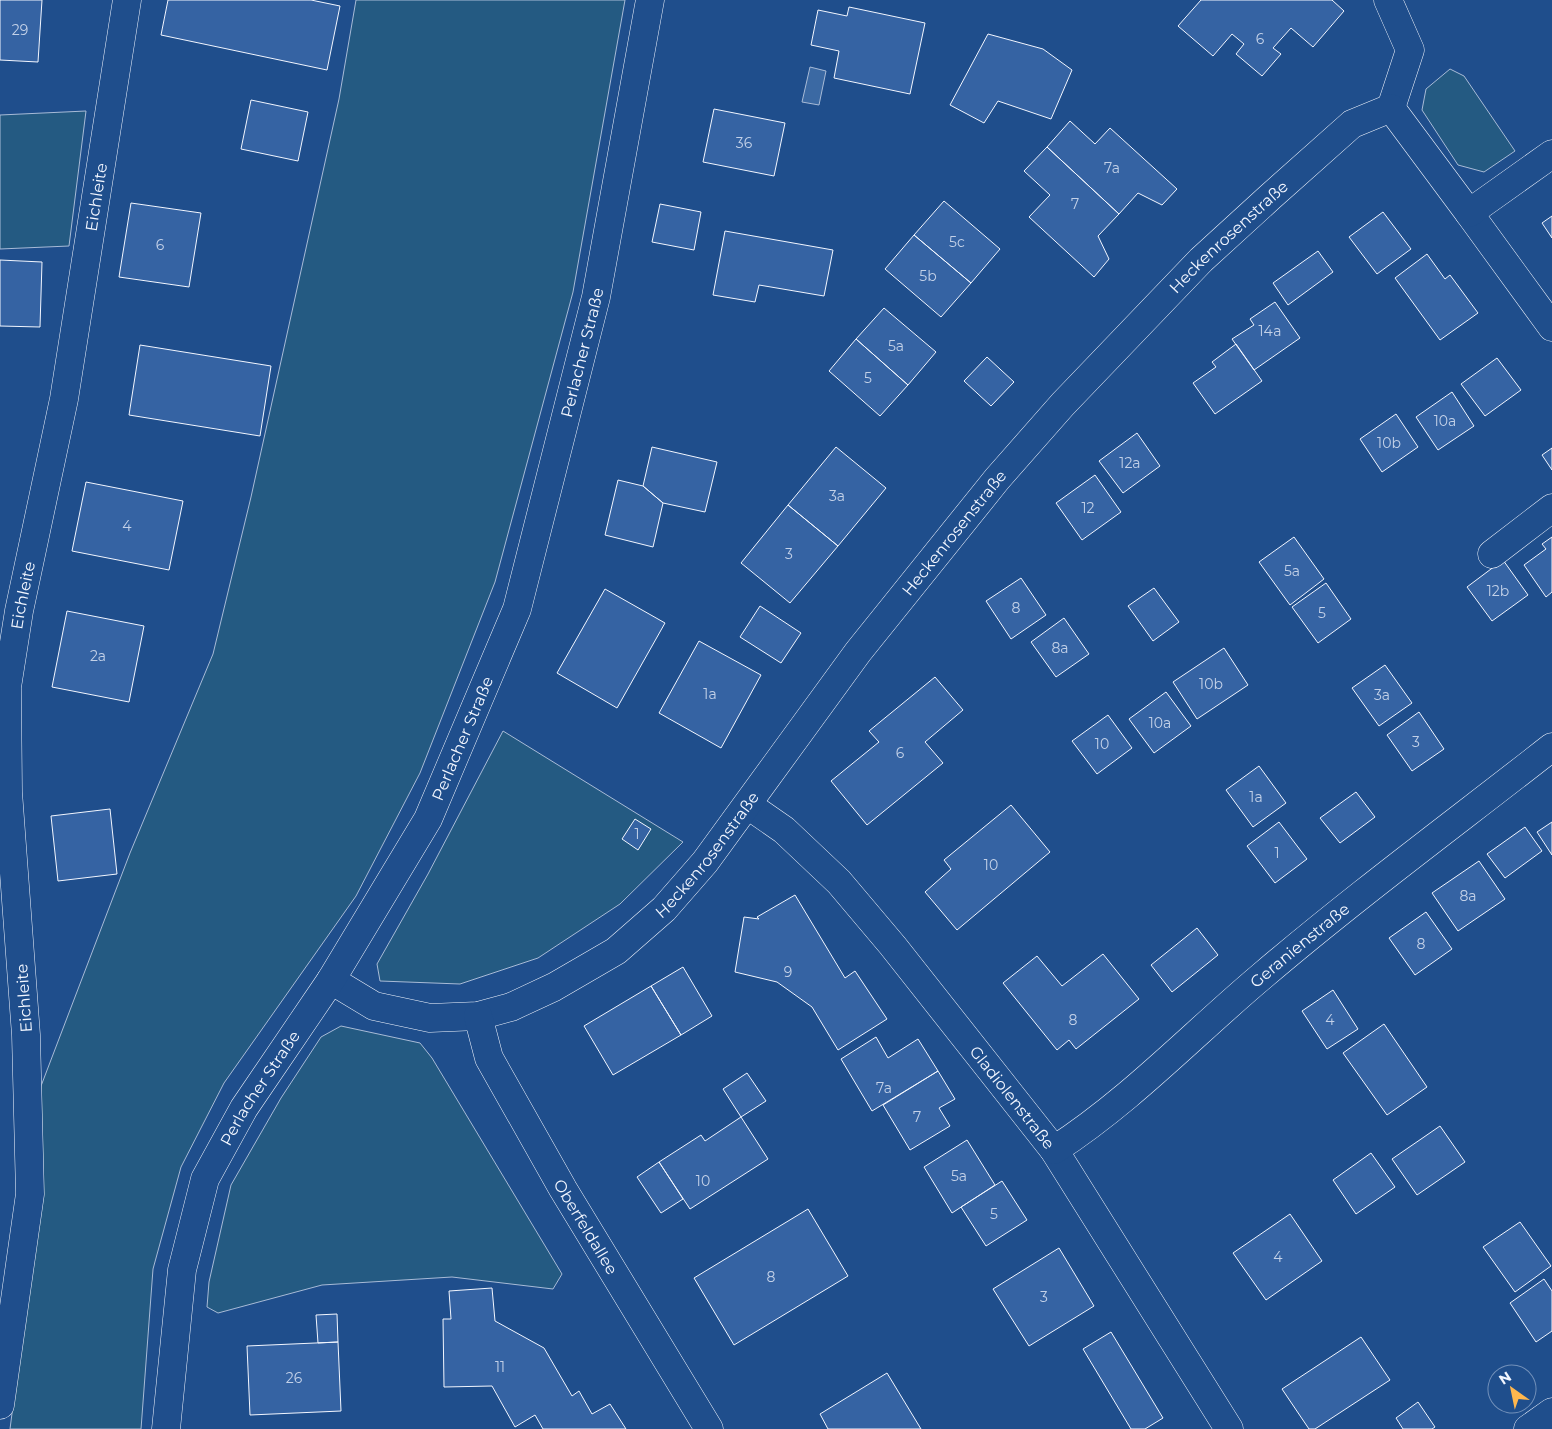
<svg xmlns="http://www.w3.org/2000/svg" width="1552" height="1429" font-family="Montserrat,sans-serif">
	<style>
		.green { fill: #245a82; stroke: #a8bbd7 }
		.water { fill: #3b69a3; stroke: #a8bbd7 }
		.building { fill: #3563a3; stroke: #f2f6ff }
		.lines { fill: none; stroke-linecap: round; stroke-linejoin: round }
		.minor-casing { stroke: #f2f6ff; stroke-width: 29 }
		.minor { stroke: #1f4e8c; stroke-width: 28 }
		.labels { text-anchor: middle; dominant-baseline: central; stroke-width: 4; stroke-linejoin: round; paint-order: stroke }
		.number-label { font-size: 14px; fill: #c3d1e8 }
		.street-label { font-size: 16px; fill: #f2f6ff; stroke: #1f4e8c }
	</style>
	<rect width="100%" height="100%" fill="#1f4e8c"/>
	<path class="green" d="M 356,0 L 625,0 L 573,292 L 495,582 L 420,773 L 356,896 L 224,1083 L 181,1167 L 153,1269 L 141,1429 L 10,1429 L 40,1196 L 41,1086 L 130,853 L 213,654 L 251,497 L 339,99 Z
		M 1450,69 L 1464,76 L 1515,151 L 1484,172 L 1458,165 L 1422,110 L 1426,89 Z
		M 86,111 L 69,246 L 0,249 L 0,115 Z
		M 503,731 L 683,842 L 620,904 L 538,958 L 460,984 L 380,981 L 377,964 L 428,874 Z
		M 341,1026 L 420,1043 L 432,1058 L 562,1274 L 553,1289 L 452,1277 L 322,1285 L 218,1313 L 207,1307 L 209,1282 L 231,1185 L 281,1098 L 321,1037 Z"/>
	<path class="water" d="M 810,67 L 826,71 L 819,105 L 802,102 Z"/>
	<path class="building" d="M 0,0 L 42,0 L 38,62 L 0,60 Z
		M 168,0 L 311,0 L 340,6 L 327,70 L 161,35 Z
		M 1201,0 L 1332,0 L 1344,11 L 1313,47 L 1291,28 L 1273,48 L 1281,54 L 1262,76 L 1236,54 L 1244,44 L 1232,34 L 1213,56 L 1178,26 Z
		M 849,7 L 925,23 L 910,94 L 834,78 L 839,51 L 811,45 L 818,10 L 847,16 Z
		M 988,34 L 1043,49 L 1072,70 L 1051,119 L 998,101 L 984,123 L 950,105 Z
		M 251,100 L 308,112 L 298,161 L 241,149 Z
		M 714,109 L 785,123 L 774,176 L 703,162 Z
		M 1070,121 L 1095,144 L 1110,128 L 1177,189 L 1162,205 L 1138,193 L 1119,214 L 1047,147 Z
		M 1047,147 L 1119,214 L 1098,236 L 1109,259 L 1094,277 L 1029,217 L 1050,195 L 1024,171 Z
		M 944,201 L 1000,249 L 971,283 L 914,235 Z
		M 131,203 L 201,213 L 189,287 L 119,277 Z
		M 660,204 L 701,212 L 694,250 L 652,242 Z
		M 1383,212 L 1411,249 L 1377,274 L 1349,237 Z
		M 1552,216 L 1552,238 L 1542,223 Z
		M 725,231 L 833,250 L 824,296 L 759,285 L 755,302 L 713,295 Z
		M 914,235 L 971,283 L 941,317 L 885,269 Z
		M 1318,251 L 1333,272 L 1288,305 L 1273,283 Z
		M 1427,254 L 1445,279 L 1450,275 L 1478,313 L 1440,340 L 1395,278 Z
		M 0,260 L 42,262 L 40,327 L 0,326 Z
		M 1275,302 L 1300,338 L 1254,370 L 1232,339 L 1254,325 L 1250,319 Z
		M 884,308 L 936,352 L 908,385 L 856,339 Z
		M 856,339 L 908,385 L 880,416 L 829,371 Z
		M 1236,344 L 1262,381 L 1215,414 L 1193,383 L 1216,367 L 1212,362 Z
		M 140,345 L 271,366 L 260,436 L 129,415 Z
		M 987,357 L 1014,382 L 991,406 L 964,381 Z
		M 1497,358 L 1521,390 L 1485,416 L 1461,384 Z
		M 1452,392 L 1474,426 L 1438,450 L 1416,417 Z
		M 1396,414 L 1418,447 L 1382,472 L 1360,439 Z
		M 1137,433 L 1160,466 L 1123,493 L 1099,461 Z
		M 652,447 L 717,462 L 705,512 L 663,503 L 643,486 Z
		M 836,447 L 886,488 L 838,546 L 788,505 Z
		M 1552,448 L 1552,470 L 1542,455 Z
		M 1095,475 L 1121,512 L 1082,540 L 1056,503 Z
		M 618,480 L 643,486 L 663,503 L 653,547 L 605,535 Z
		M 86,482 L 183,501 L 169,570 L 72,551 Z
		M 788,505 L 838,546 L 790,603 L 741,563 Z
		M 1294,537 L 1324,579 L 1290,605 L 1259,562 Z
		M 1552,537 L 1552,592 L 1546,597 L 1524,565 L 1546,549 L 1542,544 Z
		M 1503,560 L 1528,595 L 1492,621 L 1467,587 Z
		M 1021,578 L 1046,615 L 1011,639 L 986,601 Z
		M 1326,583 L 1351,619 L 1318,643 L 1292,607 Z
		M 1154,588 L 1179,622 L 1153,641 L 1128,606 Z
		M 605,589 L 665,623 L 617,708 L 557,673 Z
		M 760,606 L 801,633 L 781,663 L 740,637 Z
		M 67,611 L 144,626 L 129,702 L 52,687 Z
		M 1064,618 L 1089,654 L 1056,677 L 1031,642 Z
		M 699,641 L 761,675 L 721,748 L 659,713 Z
		M 1224,648 L 1248,685 L 1197,719 L 1173,682 Z
		M 1385,665 L 1412,703 L 1379,726 L 1352,688 Z
		M 935,677 L 963,710 L 925,742 L 943,763 L 867,825 L 831,781 L 879,742 L 869,731 Z
		M 1166,692 L 1191,726 L 1154,753 L 1129,719 Z
		M 1419,712 L 1444,749 L 1412,771 L 1387,735 Z
		M 1108,715 L 1132,748 L 1097,774 L 1072,741 Z
		M 1259,766 L 1286,803 L 1253,827 L 1226,790 Z
		M 1356,792 L 1375,817 L 1340,843 L 1320,818 Z
		M 1011,805 L 1050,852 L 957,930 L 925,892 L 951,869 L 944,860 Z
		M 110,809 L 117,874 L 58,881 L 51,816 Z
		M 635,819 L 651,829 L 638,850 L 622,839 Z
		M 1279,822 L 1307,859 L 1275,883 L 1247,846 Z
		M 1552,822 L 1552,855 L 1537,832 Z
		M 1525,827 L 1542,851 L 1505,878 L 1487,854 Z
		M 1479,861 L 1505,899 L 1458,931 L 1432,893 Z
		M 795,895 L 845,978 L 855,971 L 887,1019 L 838,1050 L 812,1007 L 777,982 L 735,972 L 744,917 L 759,919 L 757,917 Z
		M 1426,912 L 1452,949 L 1415,975 L 1389,938 Z
		M 1197,928 L 1218,955 L 1172,992 L 1151,965 Z
		M 1103,954 L 1139,999 L 1076,1049 L 1069,1040 L 1057,1050 L 1003,983 L 1037,956 L 1062,986 Z
		M 683,967 L 712,1016 L 681,1035 L 651,986 Z
		M 651,986 L 681,1035 L 613,1075 L 584,1026 Z
		M 1333,990 L 1358,1029 L 1327,1049 L 1302,1011 Z
		M 1384,1024 L 1427,1087 L 1387,1115 L 1343,1053 Z
		M 876,1037 L 888,1058 L 918,1039 L 938,1071 L 872,1111 L 841,1059 Z
		M 938,1071 L 955,1099 L 939,1108 L 950,1126 L 910,1150 L 883,1105 Z
		M 747,1073 L 766,1101 L 741,1117 L 723,1089 Z
		M 741,1117 L 768,1159 L 690,1209 L 659,1162 L 701,1135 L 705,1141 Z
		M 1440,1126 L 1465,1162 L 1417,1195 L 1392,1159 Z
		M 967,1140 L 995,1185 L 952,1213 L 924,1167 Z
		M 1371,1153 L 1395,1187 L 1356,1214 L 1333,1180 Z
		M 659,1162 L 683,1199 L 661,1213 L 637,1177 Z
		M 1002,1181 L 1027,1220 L 986,1246 L 961,1207 Z
		M 808,1209 L 848,1276 L 734,1345 L 694,1278 Z
		M 1290,1214 L 1322,1261 L 1266,1300 L 1233,1253 Z
		M 1520,1222 L 1551,1266 L 1515,1292 L 1483,1247 Z
		M 1059,1248 L 1094,1306 L 1029,1346 L 993,1289 Z
		M 1544,1279 L 1552,1291 L 1552,1331 L 1536,1342 L 1510,1303 Z
		M 492,1288 L 495,1321 L 544,1348 L 572,1396 L 579,1391 L 592,1414 L 610,1404 L 626,1429 L 543,1429 L 535,1415 L 515,1427 L 492,1386 L 444,1387 L 443,1319 L 451,1319 L 449,1291 Z
		M 337,1314 L 338,1342 L 318,1343 L 316,1315 Z
		M 1111,1332 L 1163,1418 L 1145,1429 L 1131,1429 L 1083,1349 Z
		M 1361,1337 L 1390,1380 L 1315,1429 L 1309,1429 L 1282,1389 Z
		M 338,1342 L 341,1411 L 250,1415 L 247,1346 Z
		M 887,1373 L 921,1429 L 828,1429 L 820,1414 Z
		M 1418,1402 L 1435,1427 L 1432,1429 L 1403,1429 L 1396,1418 Z"/>
	<g class="lines">
		<g class="minor-casing">
			<g id="minor">
				<path d="M 1388,0 L 1410,50 L 1391,108"/>
				<path d="M 1469,213 L 1552,327"/>
				<path d="M 1492,554 L 1552,508"/>
				<path id="s1" d="M 748,805 L 784,830 L 839,882 L 893,946 L 1054,1150 L 1229,1429"/>
				<path id="s2" d="M 331,980 L 374,1006 L 430,1018 L 478,1016 L 511,1007 L 554,987 L 616,951 L 664,909 L 705,862 L 858,652 L 997,479 L 1063,404 L 1201,260 L 1270,197 L 1352,124 L 1391,108 L 1469,213 L 1552,154"/>
				<path id="s3" d="M 478,1016 L 489,1058 L 563,1189 L 709,1429"/>
				<path id="s4" d="M 1054,1150 C 1130,1101 1193,1034 1262,976 C 1356,896 1455,823 1552,747"/>
				<path id="s5" d="M 0,1405 L 30,1194 L 26,1035 L 8,792 L 7,687 L 19,611 L 64,399 L 127,0"/>
				<path id="s6" d="M 166,1429 L 182,1270 L 205,1179 L 244,1108 L 331,980 L 428,819 L 517,609 L 596,297 L 650,0"/>
				<path d="M 1528,1429 L 1552,1412"/>
			</g>
		</g>
		<use href="#minor" class="minor"/>
	</g>
	<g class="labels">
		<g class="number-label">
			<text x="20" y="30">29</text>
			<text x="1260" y="39">6</text>
			<text x="744" y="143">36</text>
			<text x="1112" y="168">7a</text>
			<text x="1075" y="204">7</text>
			<text x="957" y="242">5c</text>
			<text x="160" y="245">6</text>
			<text x="928" y="276">5b</text>
			<text x="1270" y="331">14a</text>
			<text x="896" y="346">5a</text>
			<text x="868" y="378">5</text>
			<text x="1445" y="421">10a</text>
			<text x="1389" y="443">10b</text>
			<text x="1130" y="463">12a</text>
			<text x="837" y="496">3a</text>
			<text x="1088" y="508">12</text>
			<text x="127" y="526">4</text>
			<text x="789" y="554">3</text>
			<text x="1292" y="571">5a</text>
			<text x="1498" y="591">12b</text>
			<text x="1016" y="608">8</text>
			<text x="1322" y="613">5</text>
			<text x="1060" y="648">8a</text>
			<text x="98" y="656">2a</text>
			<text x="1211" y="684">10b</text>
			<text x="710" y="694">1a</text>
			<text x="1382" y="695">3a</text>
			<text x="1160" y="723">10a</text>
			<text x="1416" y="742">3</text>
			<text x="1102" y="744">10</text>
			<text x="900" y="753">6</text>
			<text x="1256" y="797">1a</text>
			<text x="637" y="834">1</text>
			<text x="1277" y="853">1</text>
			<text x="991" y="865">10</text>
			<text x="1468" y="896">8a</text>
			<text x="1421" y="944">8</text>
			<text x="788" y="972">9</text>
			<text x="1073" y="1020">8</text>
			<text x="1330" y="1020">4</text>
			<text x="884" y="1088">7a</text>
			<text x="917" y="1117">7</text>
			<text x="959" y="1176">5a</text>
			<text x="703" y="1181">10</text>
			<text x="994" y="1214">5</text>
			<text x="1278" y="1257">4</text>
			<text x="771" y="1277">8</text>
			<text x="1044" y="1297">3</text>
			<text x="500" y="1367">11</text>
			<text x="294" y="1378">26</text>
		</g>
		<g class="street-label">
			<text stroke="none"><textPath href="#s5" startOffset="1219">Eichleite</textPath></text>
			<text stroke="none"><textPath href="#s2" startOffset="1252">Heckenrosenstraße</textPath></text>
			<text stroke="none"><textPath href="#s6" startOffset="1170">Perlacher Straße</textPath></text>
			<text stroke="none"><textPath href="#s2" startOffset="848">Heckenrosenstraße</textPath></text>
			<text stroke="none"><textPath href="#s5" startOffset="814">Eichleite</textPath></text>
			<text stroke="none"><textPath href="#s6" startOffset="765">Perlacher Straße</textPath></text>
			<text stroke="none"><textPath href="#s2" startOffset="442">Heckenrosenstraße</textPath></text>
			<text stroke="none"><textPath href="#s4" startOffset="320">Geranienstraße</textPath></text>
			<text transform="translate(24 998) rotate(-94)">Eichleite</text>
			<text stroke="none"><textPath href="#s6" startOffset="360">Perlacher Straße</textPath></text>
			<text stroke="none"><textPath href="#s1" startOffset="396">Gladiolenstraße</textPath></text>
			<text stroke="none"><textPath href="#s3" startOffset="238">Oberfeldallee</textPath></text>
		</g>
	</g>
	<g transform="translate(1512 1389) rotate(327)"><circle r="24" fill="#1f4e8c" stroke="#7391ba"/>
	<path d="M0-4L9 19L0 12L-9 19Z" fill="#ffb74d"/>
	<text y="-8" font-size="14" font-weight="bold" text-anchor="middle" fill="#f2f6ff">N</text>
	</g>
</svg>
